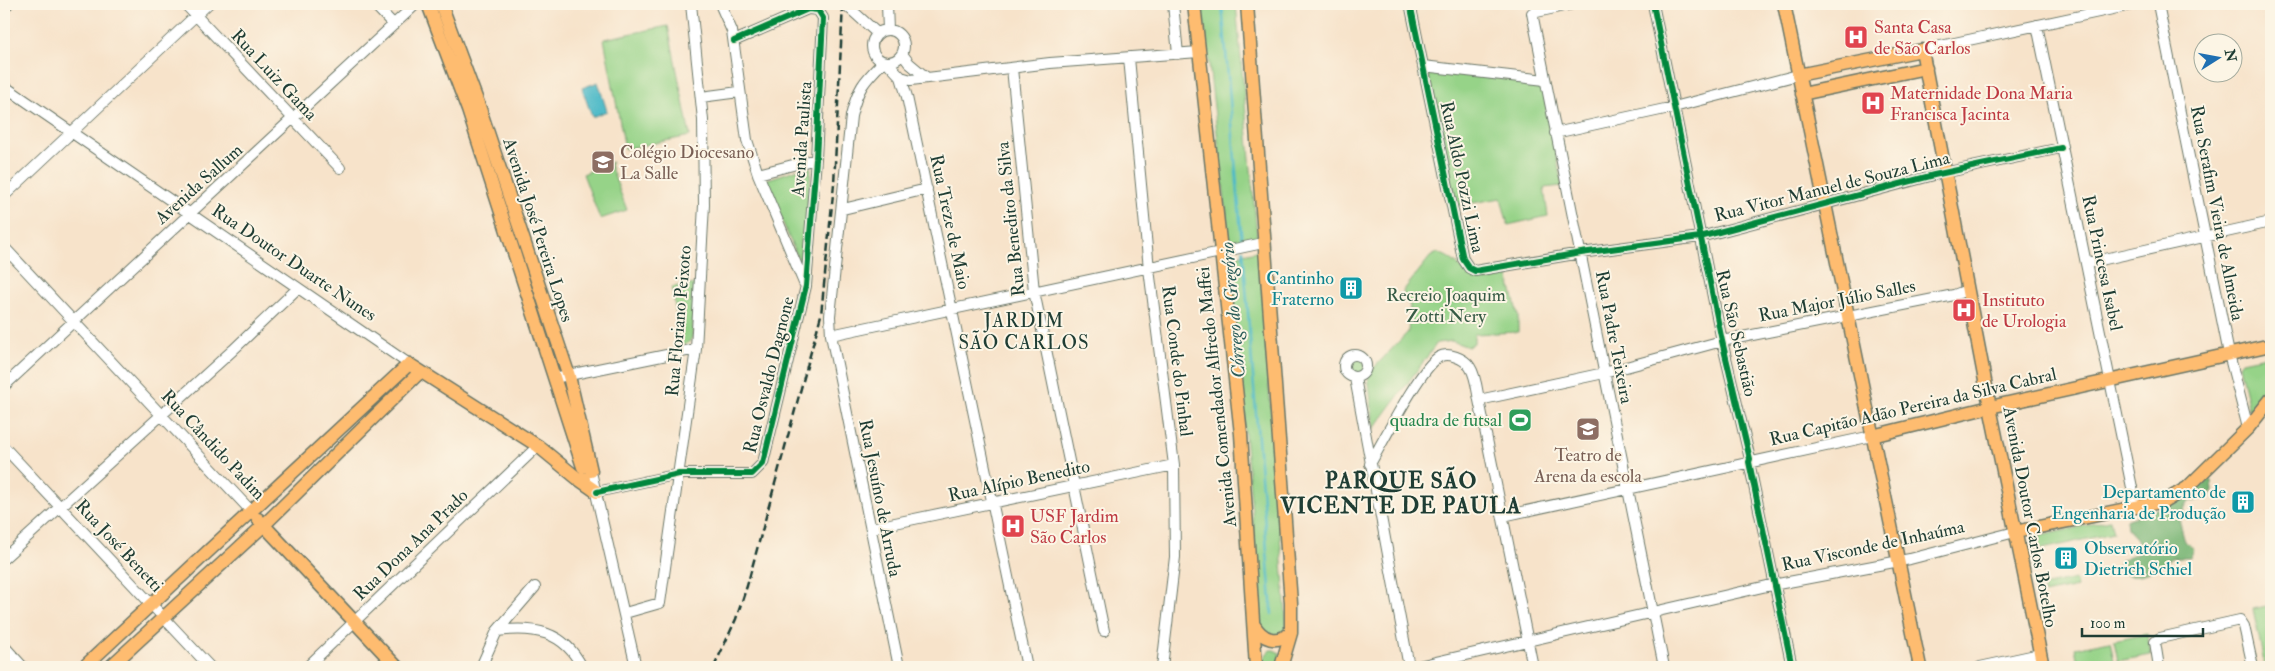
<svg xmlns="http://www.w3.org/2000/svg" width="2275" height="671" font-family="'IM FELL Double Pica',serif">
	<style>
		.green { fill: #96d388; stroke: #5a885e }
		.forest { fill: #78b574; stroke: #4c7954 }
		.water { fill: #4dbac8; stroke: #367c7e }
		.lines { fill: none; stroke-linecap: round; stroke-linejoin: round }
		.stream { stroke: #4dbac8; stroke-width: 2.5 }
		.minor-casing { stroke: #6b7768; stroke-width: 12 }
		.major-casing { stroke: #6b7768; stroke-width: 15 }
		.minor { stroke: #fff; stroke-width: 10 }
		.major { stroke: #febc70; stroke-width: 12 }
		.rail { stroke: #1f3d34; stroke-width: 2.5; stroke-dasharray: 8 4; stroke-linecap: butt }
		.cycleway-casing { stroke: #fcf5e5; stroke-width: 9 }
		.cycleway { stroke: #00873e; stroke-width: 6 }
		.labels { text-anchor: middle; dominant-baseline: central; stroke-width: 4; stroke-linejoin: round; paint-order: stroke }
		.health-label { font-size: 18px; fill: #be3a42; stroke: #fcf5e5; text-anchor: start }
		.street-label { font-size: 18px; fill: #1f3d34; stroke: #fcf5e5 }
		.education-label { font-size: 18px; fill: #785e54; stroke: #fcf5e5; text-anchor: start }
		.culture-label { font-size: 18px; fill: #0d838f; stroke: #fcf5e5; text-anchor: end }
		.park-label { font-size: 18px; fill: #375b45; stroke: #fcf5e5 }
		.leisure-label { font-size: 18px; fill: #27864d; stroke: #fcf5e5; text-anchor: end }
		.water-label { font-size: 19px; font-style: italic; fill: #2a5c59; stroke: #fcf5e5 }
		.neighbourhood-label { font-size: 19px; letter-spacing: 1px; fill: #1f3d34; stroke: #fcf5e5 }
		.district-label { font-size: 22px; font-weight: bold; letter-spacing: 1px; fill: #1f3d34; stroke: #fcf5e5 }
	</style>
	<rect width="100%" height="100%" fill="#fcf5e5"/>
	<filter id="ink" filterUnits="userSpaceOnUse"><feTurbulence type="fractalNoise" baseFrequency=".02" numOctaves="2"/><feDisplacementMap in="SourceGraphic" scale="10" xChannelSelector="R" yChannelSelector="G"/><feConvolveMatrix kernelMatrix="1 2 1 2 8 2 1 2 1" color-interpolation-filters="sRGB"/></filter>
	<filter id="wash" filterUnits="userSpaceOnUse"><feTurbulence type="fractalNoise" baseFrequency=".0096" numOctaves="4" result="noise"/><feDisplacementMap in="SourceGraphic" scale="20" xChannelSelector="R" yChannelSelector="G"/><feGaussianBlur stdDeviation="1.12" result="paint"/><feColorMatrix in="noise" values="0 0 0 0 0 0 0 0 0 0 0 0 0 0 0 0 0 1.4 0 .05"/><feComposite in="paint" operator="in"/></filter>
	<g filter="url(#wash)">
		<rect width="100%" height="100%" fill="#f7e3ca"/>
		<path class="green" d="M 1202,4 L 1236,4 L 1257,236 L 1257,240 L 1230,245 Z
			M 668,26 L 690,136 L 625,149 L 604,39 Z
			M 1427,71 L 1543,83 L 1562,186 L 1544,188 L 1548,216 L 1508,225 L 1501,198 L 1456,206 Z
			M 612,162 L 610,165 L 627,210 L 600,219 L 583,174 Z
			M 805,167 L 811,168 L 805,258 L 802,261 L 798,259 L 765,180 Z
			M 1257,251 L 1259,252 L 1287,629 L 1277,636 L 1260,628 L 1254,534 L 1229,257 Z
			M 1437,253 C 1461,259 1461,278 1485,280 C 1492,281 1501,276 1508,275 L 1518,316 L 1518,332 L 1474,334 L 1474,343 L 1468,347 L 1452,341 L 1437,343 L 1374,429 L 1368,374 L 1408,332 L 1410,305 L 1406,302 L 1403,291 L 1430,257 Z
			M 696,284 L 692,338 L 688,343 L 681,347 L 672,287 Z
			M 2271,355 L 2271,386 L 2254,408 L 2249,409 L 2239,365 L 2242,361 Z
			M1345 366a10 10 0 1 1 20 0a10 10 0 1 1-20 0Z
			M 2110,520 L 2113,533 L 2034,551 L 2032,538 Z
			M 2075,579 L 2077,587 L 2044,594 L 2042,586 Z
			M 2271,605 L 2271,667 L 2265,667 L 2253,609 Z
			M 2147,634 L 2151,655 L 2118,661 L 2114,641 Z
			M 2110,641 L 2115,666 L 2079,667 L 2075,648 Z
			M 1270,650 L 1274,650 L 1280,653 L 1278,667 L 1263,667 L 1264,657 Z"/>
		<path class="forest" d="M 2208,479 L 2212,481 L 2213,491 L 2210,497 L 2188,503 L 2179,519 L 2185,541 L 2193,549 L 2190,557 L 2173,557 C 2158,569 2142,579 2123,574 L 2119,564 L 2121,560 L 2139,552 C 2141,539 2134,537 2127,528 L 2126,520 L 2182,500 Z"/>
		<path class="water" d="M 598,82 L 607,111 L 592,117 L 582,88 Z"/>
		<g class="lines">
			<path class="stream" d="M 1222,4 L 1242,244
				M 1243,250 L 1272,614"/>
		</g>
	</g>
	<g filter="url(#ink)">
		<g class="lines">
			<g class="minor-casing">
				<path id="minor" d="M 185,4 L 340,168
					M 374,4 L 394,25
					M 720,4 L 732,31 L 747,140 L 758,174 L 804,283
					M 845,4 L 878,34
					M 887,4 L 888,30
					M 1173,4 L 1178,54
					M 1573,4 L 1532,13 C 1574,231 1621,449 1664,667
					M 1653,4 L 1722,341 L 1750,459 L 1749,462 L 1792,667
					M 2158,4 L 2229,354 L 2248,428
					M 4,8 L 8,4
					M 1411,8 L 1463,259 L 1469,268 L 1475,271 L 1581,253 L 1700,237 L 1934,175 L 2061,148
					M 2037,25 L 2136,507
					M872 46a16 16 0 1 1 32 0a16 16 0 1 1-32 0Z
					M 1922,50 L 2136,4
					M 903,55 L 909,63 L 927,78
					M 1129,58 L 1149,269 L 1174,465 L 1175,557 L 1162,667
					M 883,62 C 863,82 858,88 851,116 L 830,316 L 831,335 L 899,667
					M 888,63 L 901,77 L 907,97 L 1027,667
					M 1423,66 L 1545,80
					M 1012,68 L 1034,291 L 1104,631
					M 901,77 L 911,80 L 1050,63 L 1199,52
					M 4,86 L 409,364
					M 701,97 L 739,92
					M 1555,133 L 1674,107 L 1798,75
					M 758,174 L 816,159
					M 4,196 L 208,4
					M 843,209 L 927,189
					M 4,247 L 252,512
					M 2087,263 L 2271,222
					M 831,335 L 1263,243
					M1344 366a11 11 0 1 1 22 0a11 11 0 1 1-22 0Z
					M 554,378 L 696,349
					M 1355,378 L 1409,667
					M 4,386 L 416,4
					M 1479,400 L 1604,373 L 1722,341 L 1954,295 L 1967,290
					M 4,447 L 210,667
					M 1370,464 C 1383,442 1420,368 1439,357 C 1448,352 1464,358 1470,367 C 1476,376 1477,390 1479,400 L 1533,667
					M 592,476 L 636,667
					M 597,492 L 679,474 L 752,474 L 763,463 L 806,286 L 816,159 L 823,18 L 818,10 L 808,9 L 734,41
					M 1503,516 L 1872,436
					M 871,528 L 1174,465
					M 4,558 L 233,350 L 298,288
					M 625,613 L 660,603 L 696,349 L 704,205 L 703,120 L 691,4
					M 497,631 C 534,626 564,631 582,667
					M 4,646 L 23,667
					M 307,667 L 538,446
					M 481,667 L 497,631 L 535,587
					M 1414,667 L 1767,586 L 1910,559 L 2015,532
					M 1980,667 L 2040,654
					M 2159,667 L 2155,642 L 2160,638 L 2240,620 L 2244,626 L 2253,667"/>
			</g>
			<g class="major-casing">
				<path id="major" d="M 428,4 L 468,110 L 583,467
					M 441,4 L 479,106 L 569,376 L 591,471
					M 1194,4 L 1241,434 L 1256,667
					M 1247,4 L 1291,603 L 1291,633 L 1281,667
					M 1784,4 L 1920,667
					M 1798,75 L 1922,50 L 1990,407 L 2043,667
					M 1802,94 L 1926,68
					M 1872,436 L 1990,407 L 2271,345
					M 577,478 L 597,492
					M 258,519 L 397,667
					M 2015,532 L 2165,501 L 2187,488 L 2248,428 L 2271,399
					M 1254,625 C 1263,640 1276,644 1291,633
					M 84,667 L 409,364 L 538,446 L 577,478 L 584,479
					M 110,667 L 264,525 L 420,372"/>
			</g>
			<use href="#minor" class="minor"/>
			<use href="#major" class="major"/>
			<path class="rail" d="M 714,667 L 736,619 L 747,586 L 821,315 L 834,184 L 843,4"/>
			<g class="cycleway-casing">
				<path id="cycleway" d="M 1653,4 L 1722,341 L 1750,459 L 1749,462 L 1792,667
					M 1411,8 L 1463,259 L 1469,268 L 1475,271 L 1581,253 L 1700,237 L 1934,175 L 2061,148
					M 597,492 L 679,474 L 752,474 L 763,463 L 806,286 L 816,159 L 823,18 L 818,10 L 808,9 L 734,41"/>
			</g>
			<use href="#cycleway" class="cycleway"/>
		</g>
	</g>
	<defs>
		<g id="hospital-square" transform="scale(1.25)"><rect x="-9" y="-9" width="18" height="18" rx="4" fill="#e0444e" stroke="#fcf5e5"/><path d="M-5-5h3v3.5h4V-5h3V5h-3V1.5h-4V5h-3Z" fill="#fff"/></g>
		<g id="university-square" transform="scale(1.25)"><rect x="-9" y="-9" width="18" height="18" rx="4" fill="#8d6e63" stroke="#fcf5e5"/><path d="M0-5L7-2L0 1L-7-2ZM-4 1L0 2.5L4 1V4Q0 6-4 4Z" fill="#fff"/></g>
		<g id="building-square" transform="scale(1.25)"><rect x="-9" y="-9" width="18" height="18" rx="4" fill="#0f9aa8" stroke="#fcf5e5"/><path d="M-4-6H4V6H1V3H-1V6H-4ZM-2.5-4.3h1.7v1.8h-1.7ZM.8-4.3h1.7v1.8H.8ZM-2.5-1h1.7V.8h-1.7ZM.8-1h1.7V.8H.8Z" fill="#fff"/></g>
		<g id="stadium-square" transform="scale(1.25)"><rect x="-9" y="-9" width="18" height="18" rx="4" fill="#2e9e5b" stroke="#fcf5e5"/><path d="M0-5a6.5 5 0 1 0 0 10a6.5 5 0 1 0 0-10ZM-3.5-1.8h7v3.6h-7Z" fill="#fff"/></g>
		<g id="school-square" transform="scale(1.25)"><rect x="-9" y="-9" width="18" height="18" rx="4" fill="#8d6e63" stroke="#fcf5e5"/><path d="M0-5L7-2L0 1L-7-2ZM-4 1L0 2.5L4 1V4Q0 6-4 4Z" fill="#fff"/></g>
	</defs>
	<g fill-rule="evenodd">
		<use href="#hospital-square" x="1856" y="37"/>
		<use href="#hospital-square" x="1873" y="103"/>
		<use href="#university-square" x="603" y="162"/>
		<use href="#building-square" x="1351" y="288"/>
		<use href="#hospital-square" x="1964" y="310"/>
		<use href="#stadium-square" x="1520" y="420"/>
		<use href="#school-square" x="1588" y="429"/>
		<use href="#building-square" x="2243" y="502"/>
		<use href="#hospital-square" x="1013" y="526"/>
		<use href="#building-square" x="2066" y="558"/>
	</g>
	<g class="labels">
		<g class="health-label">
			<text x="1874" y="27">Santa Casa<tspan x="1874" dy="21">de São Carlos</tspan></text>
			<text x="1890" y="93">Maternidade Dona Maria<tspan x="1890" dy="21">Francisca Jacinta</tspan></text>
			<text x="1982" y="300">Instituto<tspan x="1982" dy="21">de Urologia</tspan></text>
			<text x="1030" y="516">USF Jardim<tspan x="1030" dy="21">São Carlos</tspan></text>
		</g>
		<g class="street-label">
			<text transform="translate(274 75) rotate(47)">Rua Luiz Gama</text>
			<text transform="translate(802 139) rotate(-86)">Avenida Paulista</text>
			<text transform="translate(1462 177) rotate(78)">Rua Aldo Pozzi Lima</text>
			<text transform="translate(199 184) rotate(-42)">Avenida Sallum</text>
			<text transform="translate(1832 187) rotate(-14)">Rua Vitor Manuel de Souza Lima</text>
			<text transform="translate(2217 213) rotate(79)">Rua Serafim Vieira de Almeida</text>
			<text transform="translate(1011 219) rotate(-96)">Rua Benedito da Silva</text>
			<text transform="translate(950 222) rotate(78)">Rua Treze de Maio</text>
			<text transform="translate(538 230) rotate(72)">Avenida José Pereira Lopes</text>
			<text transform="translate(294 263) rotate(34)">Rua Doutor Duarte Nunes</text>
			<text transform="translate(2102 263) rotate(78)">Rua Princesa Isabel</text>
			<text transform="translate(1837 301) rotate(-11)">Rua Major Júlio Salles</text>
			<text transform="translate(679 321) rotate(-85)">Rua Floriano Peixoto</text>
			<text transform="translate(1736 333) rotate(77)">Rua São Sebastião</text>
			<text transform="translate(1614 337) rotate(79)">Rua Padre Teixeira</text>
			<text transform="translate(1177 361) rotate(83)">Rua Conde do Pinhal</text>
			<text transform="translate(769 375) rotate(-76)">Rua Osvaldo Dagnone</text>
			<text transform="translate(1217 397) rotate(-96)">Avenida Comendador Alfredo Maffei</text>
			<text transform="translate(1913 407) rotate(-13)">Rua Capitão Adão Pereira da Silva Cabral</text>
			<text transform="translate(213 445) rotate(47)">Rua Cândido Padim</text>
			<text transform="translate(1019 481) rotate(-12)">Rua Alípio Benedito</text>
			<text transform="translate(880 498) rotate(79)">Rua Jesuíno de Arruda</text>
			<text transform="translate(2030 517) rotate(79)">Avenida Doutor Carlos Botelho</text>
			<text transform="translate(411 545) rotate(-44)">Rua Dona Ana Prado</text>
			<text transform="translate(119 546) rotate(47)">Rua José Benetti</text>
			<text transform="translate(1873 546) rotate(-12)">Rua Visconde de Inhaúma</text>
		</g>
		<g class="education-label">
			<text x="620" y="152">Colégio Diocesano<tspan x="620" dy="21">La Salle</tspan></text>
			<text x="1588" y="455" text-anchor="middle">Teatro de<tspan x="1588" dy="21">Arena da escola</tspan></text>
		</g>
		<g class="culture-label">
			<text x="1334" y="278">Cantinho<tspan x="1334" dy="21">Fraterno</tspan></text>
			<text x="2226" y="492">Departamento de<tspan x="2226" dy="21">Engenharia de Produção</tspan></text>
			<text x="2084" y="548" text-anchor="start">Observatório<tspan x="2084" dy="21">Dietrich Schiel</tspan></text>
		</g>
		<g class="park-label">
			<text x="1446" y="295">Recreio Joaquim<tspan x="1446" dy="21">Zotti Nery</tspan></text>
		</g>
		<g class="leisure-label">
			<text x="1502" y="420">quadra de futsal</text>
		</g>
		<g class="water-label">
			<text transform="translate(1233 310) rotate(-95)">Córrego do Gregório</text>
		</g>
		<g class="neighbourhood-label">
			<text x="1024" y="321">JARDIM<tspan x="1024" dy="22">SÃO CARLOS</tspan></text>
		</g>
		<g class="district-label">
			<text x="1401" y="481">PARQUE SÃO<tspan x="1401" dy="25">VICENTE DE PAULA</tspan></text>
		</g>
	</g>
	<rect width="2275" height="671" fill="none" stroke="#fcf5e5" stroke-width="20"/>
	<g transform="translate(2218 58) rotate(79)"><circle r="24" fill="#fcf5e5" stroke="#a4ab9e"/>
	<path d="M0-4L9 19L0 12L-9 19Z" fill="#1f6fb2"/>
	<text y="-8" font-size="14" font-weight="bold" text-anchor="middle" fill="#1f3d34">N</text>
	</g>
	<path d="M2082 628v8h121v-8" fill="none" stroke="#1f3d34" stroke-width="2.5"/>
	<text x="2090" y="628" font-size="15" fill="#1f3d34" stroke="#fcf5e5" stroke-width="4" paint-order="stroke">100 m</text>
</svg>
